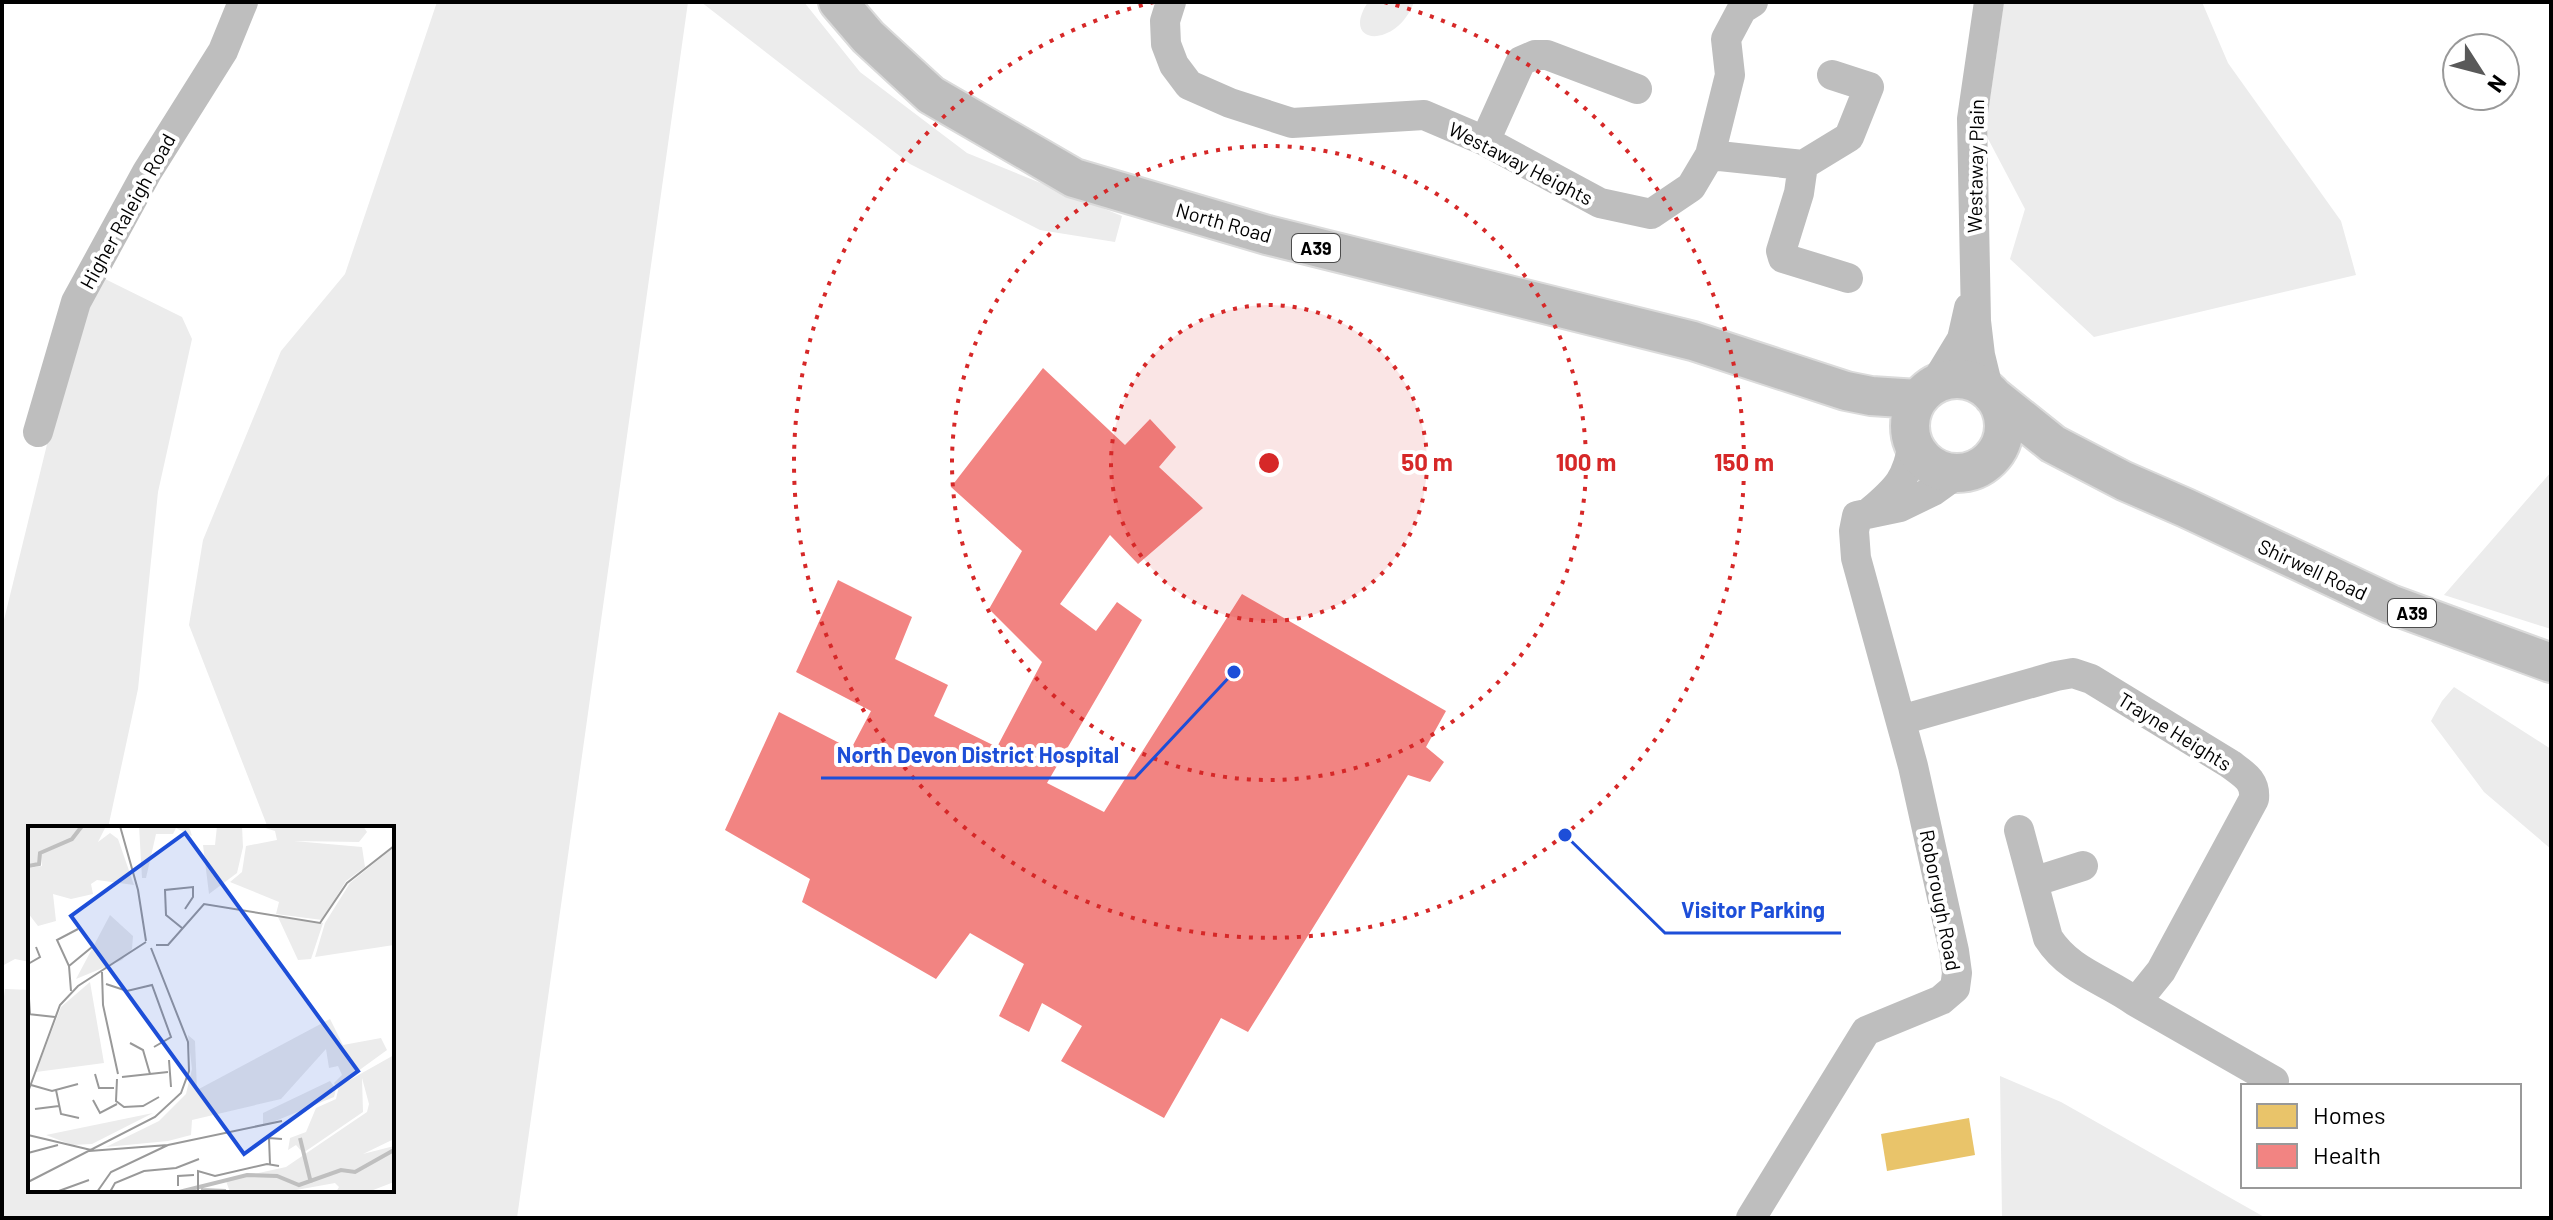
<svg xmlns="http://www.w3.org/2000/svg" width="2553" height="1220" font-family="Barlow,sans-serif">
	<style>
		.green { fill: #ececec }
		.homes { fill: #e9c46a }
		.health { fill: #f28482 }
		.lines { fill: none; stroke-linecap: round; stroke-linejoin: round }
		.major-casing { stroke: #dbdbdb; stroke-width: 42 }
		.minor { stroke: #bebebe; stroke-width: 30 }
		.major { stroke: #bebebe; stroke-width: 38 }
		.ring { fill: none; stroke: #d62828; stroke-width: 4; stroke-dasharray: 4 8 }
		.labels { text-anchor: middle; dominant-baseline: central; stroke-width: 8; stroke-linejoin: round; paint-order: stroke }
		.shield { fill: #fff; stroke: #4c4c4c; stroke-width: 2 }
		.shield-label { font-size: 18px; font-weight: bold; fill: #000 }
		.street-label { font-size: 20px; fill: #000; stroke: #fff }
		.inset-river { fill: none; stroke: #bfbfbf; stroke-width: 4 }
		.inset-road { fill: none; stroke: #999; stroke-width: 2 }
		.view { fill: #1d4ed8; fill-opacity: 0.15; stroke: #1d4ed8; stroke-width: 4 }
		.inset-edge { fill: none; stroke: #000; stroke-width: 4 }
		.centre { fill: #d62828; stroke: #fff; stroke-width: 4 }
		.ring-label { font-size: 24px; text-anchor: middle; font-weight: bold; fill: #d62828; stroke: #fff; stroke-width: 8; stroke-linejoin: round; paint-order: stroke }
		.leader { fill: none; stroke: #1d4ed8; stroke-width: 3 }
		.callout-dot { fill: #1d4ed8; stroke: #fff; stroke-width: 3 }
		.callout-label { font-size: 22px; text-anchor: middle; font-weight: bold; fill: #1d4ed8; stroke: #fff; stroke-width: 8; stroke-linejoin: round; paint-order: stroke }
	</style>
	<rect width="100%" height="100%" fill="#fff"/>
	<path class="green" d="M 437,2 L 688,2 L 517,1218 L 2,1218 L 2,1011 L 5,989 L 30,990 L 30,1190 L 392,1190 L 392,828 L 268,828 L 189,625 L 203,540 L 281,351 L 345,274 Z
		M 701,2 L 804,2 L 860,72 L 967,153 L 1122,216 L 1115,242 L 1040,230 L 910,164 Z
		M 1368,2 L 1414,2 C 1397,49 1339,46 1368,2 Z
		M 2004,2 L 2202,2 L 2228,63 L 2341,221 L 2356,275 L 2094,337 L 2010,259 L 2025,209 L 1985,133 Z
		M 101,277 L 182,317 L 192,339 L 158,492 L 138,689 L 108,828 L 30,828 L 30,962 L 15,959 L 2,966 L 2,628 L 65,371 Z
		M 2551,472 L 2551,629 L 2444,595 Z
		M 2454,687 L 2551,749 L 2551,849 L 2484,792 L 2431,721 L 2442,701 Z
		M 2000,1076 L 2061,1102 L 2266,1218 L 2002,1218 Z"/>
	<path class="homes" d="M 1969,1118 L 1975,1155 L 1887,1171 L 1881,1134 Z"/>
	<path class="health" d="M 1043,368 L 1125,445 L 1150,419 L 1176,447 L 1159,467 L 1203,508 L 1138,564 L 1110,535 L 1060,604 L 1096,631 L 1117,602 L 1142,620 L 1047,783 L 1104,812 L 1242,594 L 1446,711 L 1426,747 L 1444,762 L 1430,782 L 1408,775 L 1248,1032 L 1221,1018 L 1164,1118 L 1061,1061 L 1082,1026 L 1042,1003 L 1029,1032 L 999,1016 L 1024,964 L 970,933 L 936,979 L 802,902 L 810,879 L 725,830 L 779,712 L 851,749 L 871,711 L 796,672 L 838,580 L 912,617 L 895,659 L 948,685 L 934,716 L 997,747 L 1042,662 L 989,609 L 1022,551 L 951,487 Z"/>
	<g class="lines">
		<g class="major-casing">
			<path id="major" d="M 838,2 L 868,37 L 931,95 L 1074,178 L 1267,235 L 1693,341 L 1846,391 L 1871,396 L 1918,399
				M1910 426a47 47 0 1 1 94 0a47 47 0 1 1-94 0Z
				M 1993,396 L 2053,444 L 2124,481 L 2186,508 L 2390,604 L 2551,663"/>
		</g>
		<path class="minor" d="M 1171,2 L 1165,21 L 1166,44 L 1174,65 L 1189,85 L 1230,103 L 1292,123 L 1424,115 L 1485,141 L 1600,203 L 1651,214 L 1691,187 L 1710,155 L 1730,75 L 1726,39 L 1742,9 L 1753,2
			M 1989,2 L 1972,119 L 1976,321 L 1980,355 L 1989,392
			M 1485,141 L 1521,61 L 1535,55 L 1547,55 L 1637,89
			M 1710,155 L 1803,165 L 1849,137 L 1869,87 L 1832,75
			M 1803,165 L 1799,193 L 1781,251 L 1783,258 L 1848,278
			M 1934,385 L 1962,339 L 1969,308
			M 38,432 L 76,302 L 147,172 L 223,51 L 243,2
			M 1871,511 C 1898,488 1907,479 1913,444
			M 1901,720 L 2056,676 L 2073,673 L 2091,679 L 2230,764 C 2243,774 2256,780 2254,799 L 2161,971 L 2136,1002 C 2104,979 2070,972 2048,938 L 2019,830
			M 2033,882 L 2083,866
			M 2136,1002 L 2274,1081
			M 1751,1218 L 1866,1031 L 1941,1000 L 1955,988 L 1957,973 L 1954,951 L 1913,766 L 1856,558 L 1854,531 L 1857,516 L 1900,507 L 1933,491 L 1958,473"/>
		<use href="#major" class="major"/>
	</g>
	<circle cx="1269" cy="463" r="158" fill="#d62828" fill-opacity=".12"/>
	<g class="ring">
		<circle cx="1269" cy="463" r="158"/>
		<circle cx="1269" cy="463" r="317"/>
		<path d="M1384 2A475 475 0 1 1 1154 2"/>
	</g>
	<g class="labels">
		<g class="shield">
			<rect x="1292" y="234" width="48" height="28" rx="6"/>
			<rect x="2388" y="599" width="48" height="28" rx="6"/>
		</g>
		<g class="shield-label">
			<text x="1316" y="248">A39</text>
			<text x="2412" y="613">A39</text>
		</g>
		<g class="street-label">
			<text transform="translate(1521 163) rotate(27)">Westaway Heights</text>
			<text transform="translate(1975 166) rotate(-89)">Westaway Plain</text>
			<text transform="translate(127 211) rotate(-61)">Higher Raleigh Road</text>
			<text transform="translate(1224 222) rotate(16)">North Road</text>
			<text transform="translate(2313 569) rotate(25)">Shirwell Road</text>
			<text transform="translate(2175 731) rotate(32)">Trayne Heights</text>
			<text transform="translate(1941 900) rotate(79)">Roborough Road</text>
		</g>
	</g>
	<g transform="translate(28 826)">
		<rect width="366" height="366" fill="#fff"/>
		<path d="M 0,0 L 78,0 L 70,16 L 82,7 L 90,13 L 106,59 L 69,54 L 63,58 L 65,68 L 43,73 L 25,68 L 28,95 L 10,100 L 0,87 L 0,42 L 14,40 L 13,28 L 26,22 L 11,26 L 9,37 L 0,38 ZM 111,0 L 161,0 L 164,10 L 148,2 L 145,8 L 128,8 L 118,52 L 114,52 ZM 189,0 L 214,0 L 215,21 L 209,47 L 181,68 L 175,19 L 187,19 ZM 231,0 L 335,0 L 339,6 L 331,16 L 266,15 L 334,21 L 337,41 L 318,55 L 294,94 L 248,88 L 251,76 L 202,56 L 214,46 L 218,20 L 249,14 L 247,5 ZM 366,21 L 366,119 L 287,131 L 297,97 L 322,57 ZM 82,89 L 105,110 L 104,123 L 94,134 L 48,153 ZM 250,91 L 295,97 L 283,133 L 270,134 ZM 62,156 L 76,237 L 8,246 L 33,181 ZM 302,193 L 315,219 L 353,212 L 359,224 L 308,261 L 306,257 L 314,249 L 310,240 L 301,242 L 298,223 L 253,273 L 164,294 L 163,309 L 140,315 L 78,321 L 131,295 L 158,268 L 164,243 L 160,209 L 167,215 L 169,264 ZM 366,229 L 366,313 L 335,328 L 366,320 L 366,356 L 340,366 L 308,366 L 311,361 L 307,357 L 257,366 L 202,366 L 198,355 L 190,356 L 258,341 L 339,286 L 341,278 L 334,252 L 335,286 L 275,327 L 268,319 L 260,324 L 262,312 L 278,306 L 288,282 L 308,273 L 311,260 ZM 302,255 L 308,263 L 306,271 L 235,300 L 235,287 ZM 125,287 L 64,318 L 44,319 L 18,309 Z" fill="#ececec"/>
		<path class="inset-river" d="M 0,40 L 11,38 L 12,27 L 44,13 L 54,0M 272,312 L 283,357M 173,364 L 198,365M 151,366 L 219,349 L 249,350 L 271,359 L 313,344 L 327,346 L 366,324"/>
		<path class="inset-road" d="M 92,0 L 110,64 L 118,115M 154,102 L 138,89 L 137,64 L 165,61 L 165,71 L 157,83M 128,119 L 140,119 L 176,78 L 292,97 L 319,57 L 366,20M 0,138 L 12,131 L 8,121M 41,140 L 64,121M 74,146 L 75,179 L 90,248M 0,158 L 2,188M 78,158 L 99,165 L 124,159 L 143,211 L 126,221M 43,165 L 41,140 L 29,114 L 50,103M 0,188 L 27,191M 102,217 L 115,224 L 122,248M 141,234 L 143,261M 67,248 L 71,262 L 86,262M 94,251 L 140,246M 89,253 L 88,275 L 96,281 L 115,280 L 131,271M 3,259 L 24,265 L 50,258M 28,264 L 33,288 L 51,292M 0,266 L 32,179 L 50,160 L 118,116M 65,274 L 72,287 L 89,278M 7,283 L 31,280M 0,309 L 63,324M 61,325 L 140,319 L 254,295M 0,327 L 30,319M 242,338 L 241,312 L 254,313M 0,356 L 127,291 L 153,267 L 161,245 L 160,216 L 123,122M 150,360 L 150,350 L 166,349M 28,366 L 61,354M 69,366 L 83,346 L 140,319M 82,366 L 87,357 L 116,345 L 148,342 L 171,333M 170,366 L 170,345 L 187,350 L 239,338 L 251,340"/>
		<path class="view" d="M 157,7 L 330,245 L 216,328 L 43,90 Z"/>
		<rect width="366" height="366" class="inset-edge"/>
	</g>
	<circle cx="1269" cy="463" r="12" class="centre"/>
	<g class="ring-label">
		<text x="1427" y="471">50 m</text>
		<text x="1586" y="471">100 m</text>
		<text x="1744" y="471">150 m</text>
	</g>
	<path class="leader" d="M1234 672L1135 778H821M1565 835L1665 933H1841"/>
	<g class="callout-dot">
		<circle cx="1234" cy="672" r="8"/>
		<circle cx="1565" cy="835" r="8"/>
	</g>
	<g class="callout-label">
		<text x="978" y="763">North Devon District Hospital</text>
		<text x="1753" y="918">Visitor Parking</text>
	</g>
	<rect width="2553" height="1220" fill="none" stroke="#000000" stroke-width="8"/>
	<rect x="2241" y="1084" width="280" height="104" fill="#ffffff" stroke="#999999" stroke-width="2"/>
	<rect x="2257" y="1104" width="40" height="24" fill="#e9c46a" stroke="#999999" stroke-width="2"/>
	<text x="2313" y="1124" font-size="24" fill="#000000">Homes</text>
	<rect x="2257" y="1144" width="40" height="24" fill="#f28482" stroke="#999999" stroke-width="2"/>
	<text x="2313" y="1164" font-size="24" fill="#000000">Health</text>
	<g transform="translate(2481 72) rotate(126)"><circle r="38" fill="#ffffff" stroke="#999999" stroke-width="2"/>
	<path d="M0-6L14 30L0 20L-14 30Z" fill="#595959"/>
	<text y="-12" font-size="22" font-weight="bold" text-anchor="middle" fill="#000000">N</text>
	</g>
</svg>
